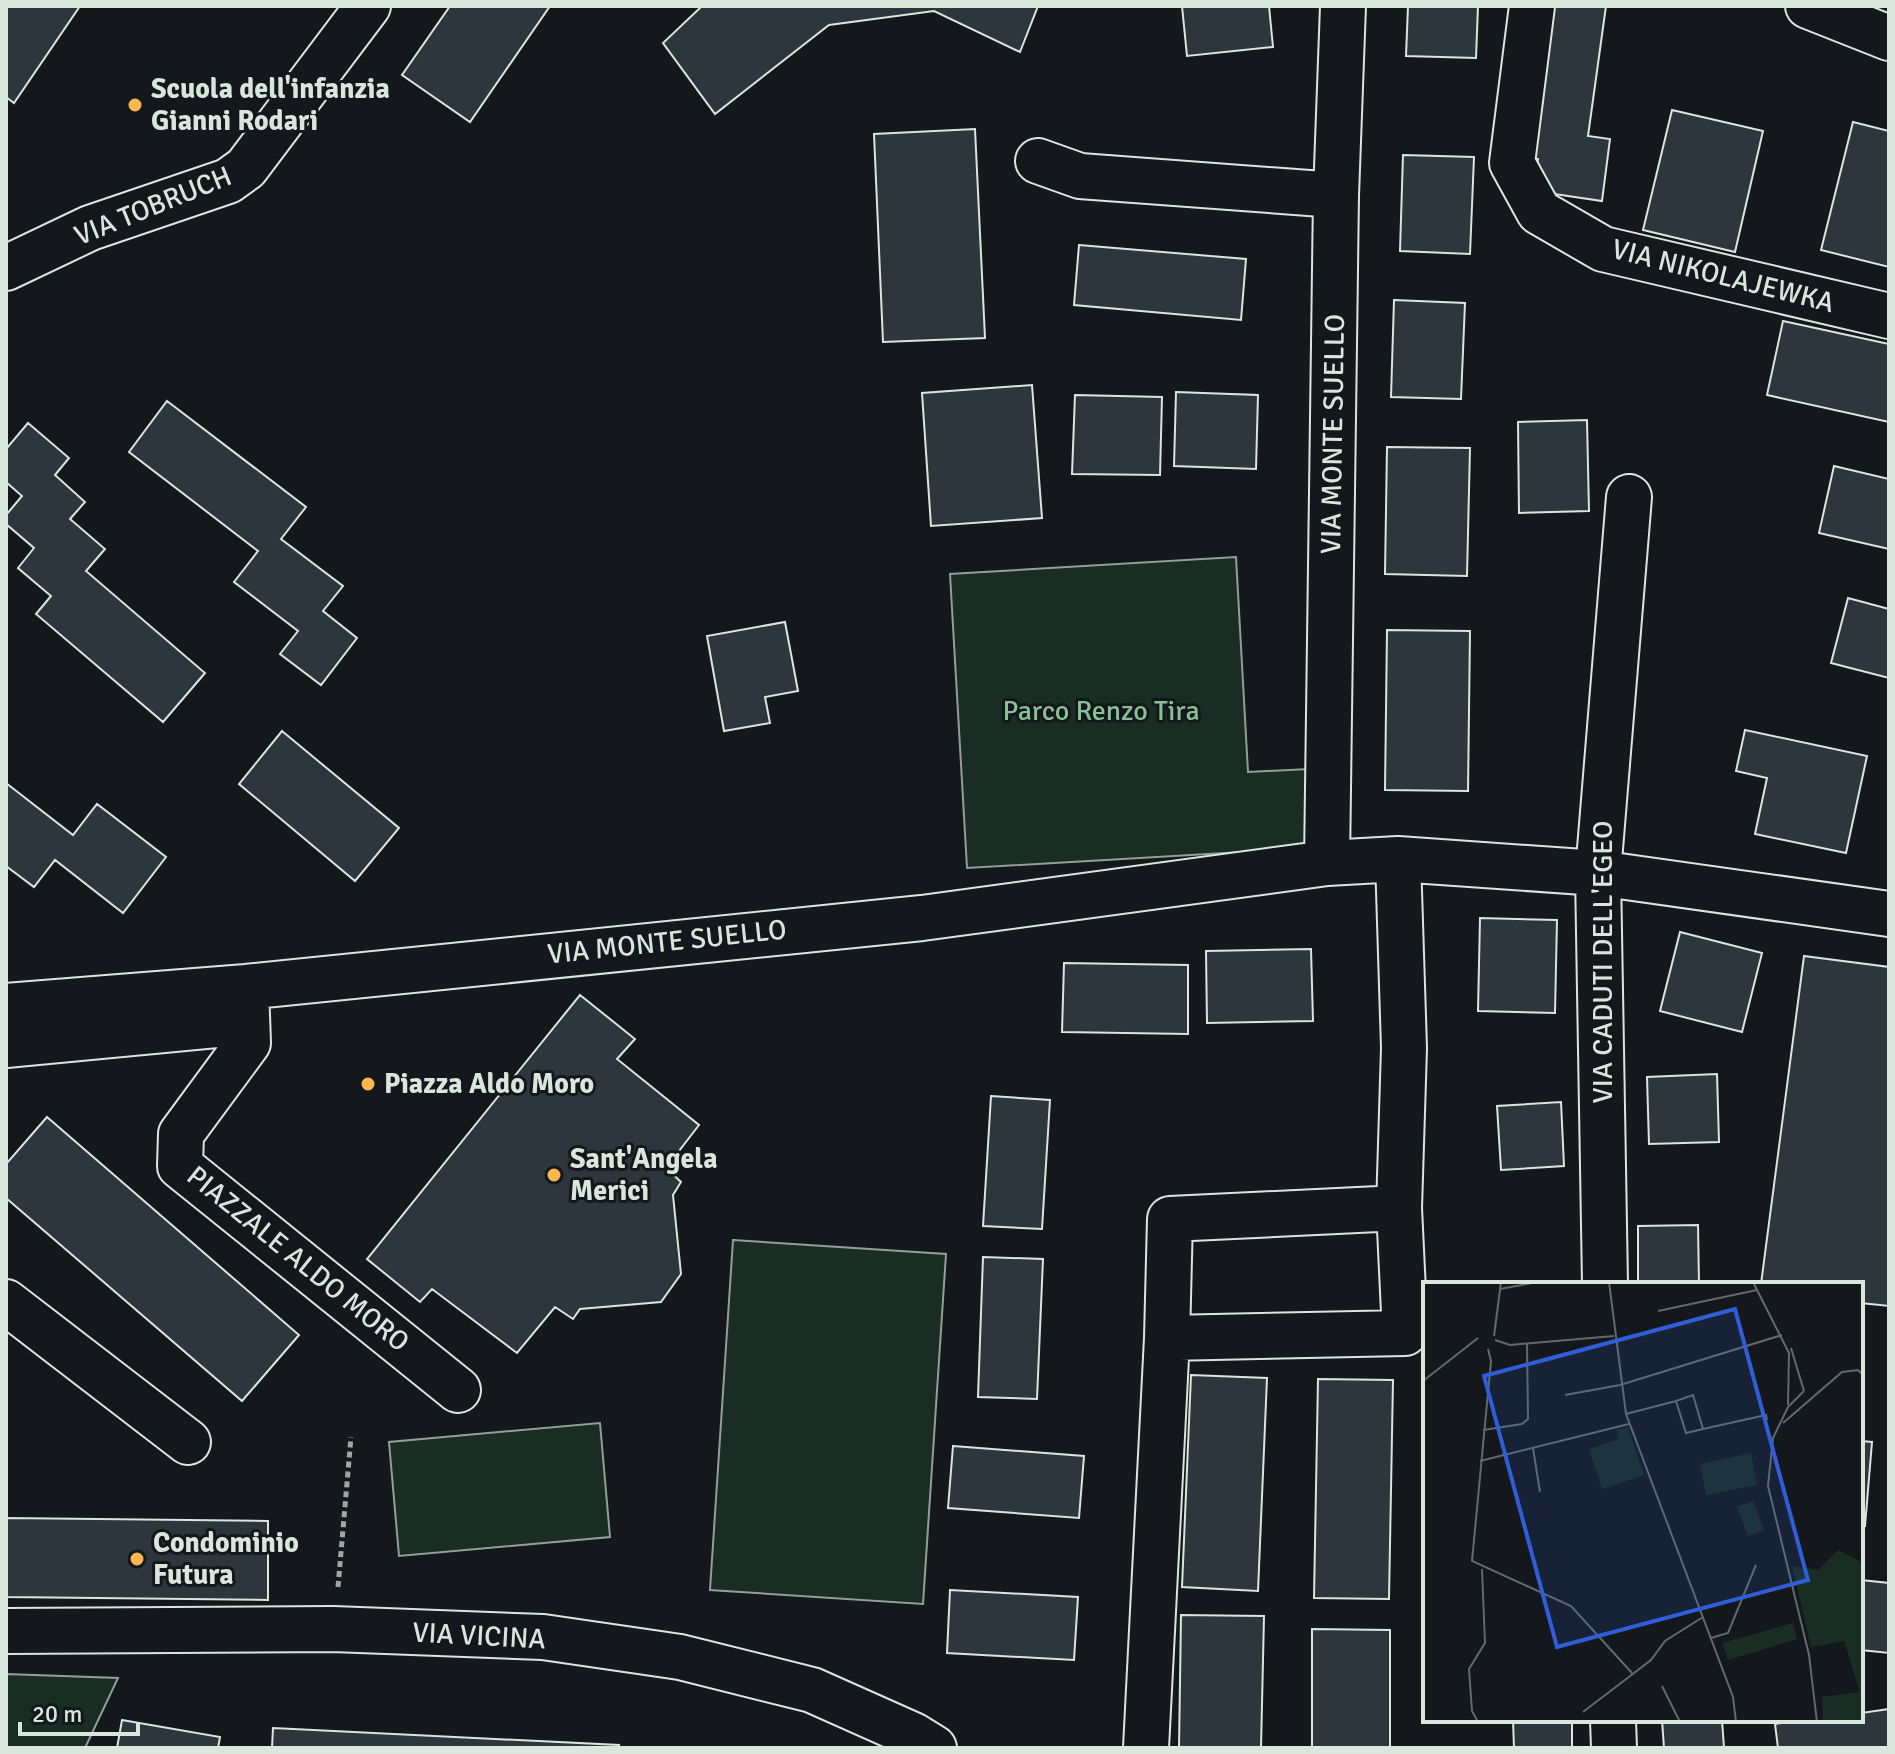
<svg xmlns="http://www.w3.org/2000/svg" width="1895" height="1754" font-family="Signika,sans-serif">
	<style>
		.green { fill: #1a2d24; stroke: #939e99; stroke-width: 2 }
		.building { fill: #2c363c; stroke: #d8e6dc; stroke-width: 2 }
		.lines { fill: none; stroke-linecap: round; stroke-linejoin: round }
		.minor-casing { stroke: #d8e6dc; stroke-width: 48 }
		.path { stroke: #9da8a2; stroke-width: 5; stroke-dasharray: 6 4; stroke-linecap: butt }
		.minor { stroke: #14181c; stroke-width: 44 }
		.poi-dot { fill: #ffb74d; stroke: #14181c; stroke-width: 3 }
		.labels { text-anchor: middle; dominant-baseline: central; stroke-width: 6; stroke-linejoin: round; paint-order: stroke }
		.poi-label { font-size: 28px; font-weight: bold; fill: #d8e6dc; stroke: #14181c; text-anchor: start }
		.street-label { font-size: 28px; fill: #d8e6dc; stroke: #14181c }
		.park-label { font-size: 28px; fill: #8ac095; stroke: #14181c }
		.inset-road { fill: none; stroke: #626a69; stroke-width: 2 }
		.view { fill: #305dd8; fill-opacity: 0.15; stroke: #305dd8; stroke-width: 4 }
		.inset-edge { fill: none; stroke: #d8e6dc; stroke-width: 4 }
	</style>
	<rect width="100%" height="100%" fill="#14181c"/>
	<path class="green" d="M 1236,557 L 1248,772 L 1308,769 L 1312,848 L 967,868 L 950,574 Z
		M 733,1240 L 946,1254 L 923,1604 L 710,1590 Z
		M 600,1423 L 610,1537 L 399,1556 L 389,1442 Z
		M 6,1674 L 118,1678 L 85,1748 L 6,1748 Z"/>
	<path class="building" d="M 6,6 L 80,6 L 14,103 L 6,97 Z
		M 450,6 L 550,6 L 470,122 L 402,75 Z
		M 702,6 L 1038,6 L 1020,52 L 934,11 L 829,25 L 715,114 L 663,43 Z
		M 1182,6 L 1269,6 L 1273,47 L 1187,56 Z
		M 1408,6 L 1478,6 L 1476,58 L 1406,56 Z
		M 1546,6 L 1606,6 L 1588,136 L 1610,139 L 1602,201 L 1534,191 L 1538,159 L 1525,157 Z
		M 1672,110 L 1763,131 L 1735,252 L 1643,230 Z
		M 1853,122 L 1889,131 L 1889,267 L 1821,250 Z
		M 975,129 L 985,338 L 883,342 L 874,134 Z
		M 1403,155 L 1474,157 L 1470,254 L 1400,251 Z
		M 1079,245 L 1246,259 L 1241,320 L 1074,305 Z
		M 1394,300 L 1465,303 L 1461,399 L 1391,397 Z
		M 1783,321 L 1889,344 L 1889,422 L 1767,395 Z
		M 1032,385 L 1042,518 L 931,526 L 922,393 Z
		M 1176,392 L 1258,395 L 1256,469 L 1174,466 Z
		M 1075,395 L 1162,397 L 1160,475 L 1072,474 Z
		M 167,401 L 306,507 L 281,539 L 343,586 L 323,611 L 357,638 L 321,685 L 280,654 L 298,631 L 234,582 L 258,551 L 129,452 Z
		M 1587,420 L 1589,511 L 1519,513 L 1518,422 Z
		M 28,423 L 69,458 L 55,475 L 85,502 L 70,519 L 105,549 L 86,571 L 205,673 L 163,722 L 36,614 L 51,596 L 18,568 L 34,548 L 6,524 L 6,515 L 22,496 L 6,482 L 6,449 Z
		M 1387,447 L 1470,448 L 1467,576 L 1385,574 Z
		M 1834,466 L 1889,479 L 1889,549 L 1819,533 Z
		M 1848,598 L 1889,609 L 1889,678 L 1831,663 Z
		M 785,622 L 798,691 L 765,697 L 770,723 L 724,731 L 707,636 Z
		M 1387,630 L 1470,631 L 1468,791 L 1385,790 Z
		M 1745,730 L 1867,756 L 1846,853 L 1755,834 L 1767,778 L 1736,771 Z
		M 282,731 L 399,828 L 355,881 L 239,784 Z
		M 6,783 L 73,835 L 97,804 L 166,857 L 123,913 L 55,860 L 34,887 L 6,866 Z
		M 1480,918 L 1557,920 L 1555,1013 L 1478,1011 Z
		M 1680,932 L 1762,953 L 1742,1032 L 1660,1011 Z
		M 1311,949 L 1313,1021 L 1207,1023 L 1206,951 Z
		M 1804,956 L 1889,967 L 1889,1306 L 1861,1303 L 1861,1284 L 1761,1284 Z
		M 1064,963 L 1188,965 L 1188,1034 L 1062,1032 Z
		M 580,995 L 635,1039 L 617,1059 L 699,1125 L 666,1168 L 681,1182 L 673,1195 L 681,1274 L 661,1302 L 580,1309 L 573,1319 L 555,1307 L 517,1353 L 432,1289 L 420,1302 L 367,1259 Z
		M 1717,1074 L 1719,1142 L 1649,1144 L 1647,1077 Z
		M 991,1096 L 1050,1100 L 1042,1229 L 983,1226 Z
		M 1561,1102 L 1564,1166 L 1501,1170 L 1497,1106 Z
		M 47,1117 L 299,1335 L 242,1401 L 6,1198 L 6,1164 Z
		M 1698,1225 L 1699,1284 L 1638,1284 L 1638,1226 Z
		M 983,1257 L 1043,1259 L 1037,1399 L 978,1397 Z
		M 1191,1375 L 1267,1378 L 1258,1591 L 1182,1587 Z
		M 1318,1379 L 1393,1380 L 1389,1599 L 1314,1598 Z
		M 1861,1441 L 1872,1442 L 1865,1526 L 1861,1526 Z
		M 953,1446 L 1084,1456 L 1079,1518 L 948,1508 Z
		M 6,1518 L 268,1521 L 268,1600 L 6,1597 Z
		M 1861,1580 L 1889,1583 L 1889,1653 L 1861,1650 Z
		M 950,1590 L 1078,1597 L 1074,1660 L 947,1653 Z
		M 1181,1615 L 1264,1616 L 1261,1748 L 1179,1748 Z
		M 1312,1629 L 1390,1630 L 1390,1748 L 1312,1748 Z
		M 1889,1709 L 1889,1748 L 1778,1748 L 1775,1724 L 1806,1720 L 1861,1720 L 1861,1713 Z
		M 122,1720 L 220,1737 L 218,1748 L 117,1748 Z
		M 1513,1720 L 1572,1720 L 1572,1748 L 1514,1748 Z
		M 1662,1720 L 1722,1720 L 1724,1748 L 1664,1748 Z
		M 273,1728 L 619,1745 L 618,1748 L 272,1748 Z"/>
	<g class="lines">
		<g class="minor-casing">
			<path id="minor" d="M 1532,6 L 1512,163 L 1539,212 L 1603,249 L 1889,316
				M 1808,6 L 1889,38
				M 1038,161 L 1080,176 L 1336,195
				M 6,268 L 90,228 L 228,181 L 246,168 L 368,6
				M 1398,859 L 1404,1048 L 1399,1208 L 1170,1219 L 1167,1338 L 1405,1333 L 1399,1208
				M 1327,863 L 1336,195 L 1343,6
				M 246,987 L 248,1043 L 181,1134 L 180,1166 L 458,1390
				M 6,1006 L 246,987 L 922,918 L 1327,863 L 1398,859 L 1598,873 L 1889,914
				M 6,1045 L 216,1025 L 246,987
				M 1605,1284 L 1598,873 L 1629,497
				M 6,1302 L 188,1442
				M 6,1631 L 333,1629 L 543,1637 L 680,1657 L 812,1690 L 913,1735 L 934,1748
				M 1613,1720 L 1614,1748
				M 1146,1748 L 1167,1338"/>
		</g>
		<path class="path" d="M 338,1587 L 351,1437"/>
		<use href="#minor" class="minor"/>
	</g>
	<g class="poi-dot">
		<circle cx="135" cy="105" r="8"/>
		<circle cx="368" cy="1084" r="8"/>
		<circle cx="554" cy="1175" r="8"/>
		<circle cx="137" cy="1559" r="8"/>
	</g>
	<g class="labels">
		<g class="poi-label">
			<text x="151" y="89">Scuola dell'infanzia<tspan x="151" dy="32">Gianni Rodari</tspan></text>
			<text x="384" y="1084">Piazza Aldo Moro</text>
			<text x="570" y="1159">Sant'Angela<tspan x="570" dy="32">Merici</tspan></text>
			<text x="153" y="1543">Condominio<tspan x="153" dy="32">Futura</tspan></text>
		</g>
		<g class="street-label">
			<text transform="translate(153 206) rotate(-22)">VIA TOBRUCH</text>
			<text transform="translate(1723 276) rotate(14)">VIA NIKOLAJEWKA</text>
			<text transform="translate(1333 434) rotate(-89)">VIA MONTE SUELLO</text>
			<text transform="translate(667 942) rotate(-6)">VIA MONTE SUELLO</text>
			<text transform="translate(1603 962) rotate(-90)">VIA CADUTI DELL'EGEO</text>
			<text transform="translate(298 1259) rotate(39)">PIAZZALE ALDO MORO</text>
			<text transform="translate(479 1636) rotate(3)">VIA VICINA</text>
		</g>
		<g class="park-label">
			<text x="1101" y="711">Parco Renzo Tira</text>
		</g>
	</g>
	<g transform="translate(1423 1282)">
		<rect width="440" height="440" fill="#14181c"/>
		<path d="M 205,145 L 221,193 L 179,207 L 166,167 L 196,157 L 193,148 ZM 328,171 L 334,203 L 283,213 L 277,182 ZM 330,219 L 341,248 L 325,254 L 314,225 ZM 415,268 L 440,281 L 440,440 L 400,440 L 399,415 L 437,410 L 421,359 L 388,365 L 369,284 L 395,288 ZM 370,341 L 374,357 L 305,378 L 299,361 Z" fill="#1a2d24"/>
		<path class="inset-road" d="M 186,0 L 203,132 L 310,415 L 313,440M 330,0 L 366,71 L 365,123M 77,7 L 115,0M 235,29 L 334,8M 71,54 L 78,0M 72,58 L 87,63 L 191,54M 368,66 L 381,109M 65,67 L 68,79 L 49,279 L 148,324 L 209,391M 0,99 L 55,56M 381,109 L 365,125 L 350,156 L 345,204 L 386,373 L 394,440M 142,113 L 197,103 L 359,53M 203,132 L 253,119 L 263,151 L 280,147 L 270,113 L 253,119M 360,141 L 419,90 L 435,88 L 440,93M 280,147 L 343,133 L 344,138M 60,148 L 99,142 L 105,137 L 104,62M 110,166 L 117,210M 57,179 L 206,142M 288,356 L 305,351 L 333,283M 239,404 L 257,440M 160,430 L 228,378 L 242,359 L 280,335M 54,438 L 49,429 L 46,387 L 62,361 L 59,287"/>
		<path class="view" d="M 312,27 L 385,298 L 134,365 L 61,94 Z"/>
		<rect width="440" height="440" class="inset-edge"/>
	</g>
	<rect width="1895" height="1754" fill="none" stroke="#d8e6dc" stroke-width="16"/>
	<path d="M20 1722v12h118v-12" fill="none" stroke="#d8e6dc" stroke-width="4"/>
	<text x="32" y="1722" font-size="24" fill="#d8e6dc" stroke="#14181c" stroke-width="6" paint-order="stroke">20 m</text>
</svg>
